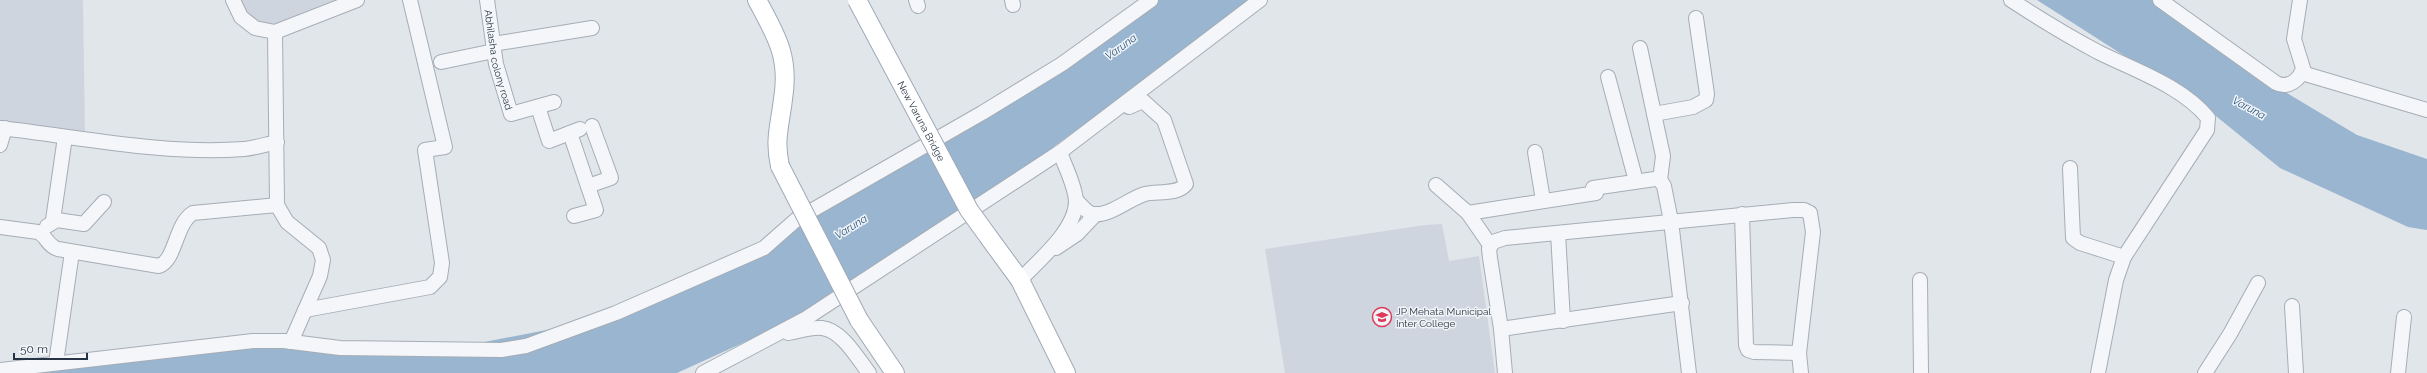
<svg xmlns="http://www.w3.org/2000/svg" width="2427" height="373" font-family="Raleway,sans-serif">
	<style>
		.built { fill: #cfd5de }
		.water { fill: #99b5cf }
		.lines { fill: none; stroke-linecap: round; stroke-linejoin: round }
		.minor-casing { stroke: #a5adb6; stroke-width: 16 }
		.major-casing { stroke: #9faab8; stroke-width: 20 }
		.minor { stroke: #f5f6f9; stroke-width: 14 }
		.major { stroke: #fff; stroke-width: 18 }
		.major-bridge-casing { stroke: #9faab8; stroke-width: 20; stroke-linecap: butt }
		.major-bridge { stroke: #fff; stroke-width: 18 }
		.labels { text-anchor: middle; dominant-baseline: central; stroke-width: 3; stroke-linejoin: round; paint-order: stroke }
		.street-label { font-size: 10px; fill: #273445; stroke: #f1f5f8 }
		.poi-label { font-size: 10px; fill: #273445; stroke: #f1f5f8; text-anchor: start }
		.water-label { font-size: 11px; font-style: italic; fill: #2d557e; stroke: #f1f5f8 }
	</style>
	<rect width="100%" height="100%" fill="#e1e6eb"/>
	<path class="built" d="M 0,0 L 83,0 L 85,133 L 0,123 Z
		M 233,0 L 357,0 L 275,32 L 255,28 Z
		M 1442,224 L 1449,261 L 1479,256 L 1495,373 L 1285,373 L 1265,249 L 1425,225 Z"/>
	<path class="water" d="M 1158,0 L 1268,0 L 1214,30 L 1012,177 L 824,306 L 677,373 L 0,373 L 280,344 L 474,344 L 572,325 L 760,245 Z
		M 2037,0 L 2154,0 L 2270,83 L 2357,135 L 2427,159 L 2427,230 L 2408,227 L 2280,168 L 2206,108 Z"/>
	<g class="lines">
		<g class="minor-casing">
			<g id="minor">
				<path d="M 233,0 L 241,17 L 255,28 L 275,32 L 357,0"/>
				<path id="s1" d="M 487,0 L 496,64 L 511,114 L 554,102"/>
				<path d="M 916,0 L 918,6"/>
				<path d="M 1012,0 L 1013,5"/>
				<path d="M 2011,0 C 2040,19 2068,36 2098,52 C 2134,70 2182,86 2208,118 L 2207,130 L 2124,257 L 2116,280 L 2098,373"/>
				<path d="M 2160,0 L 2276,83 C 2288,89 2300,80 2303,68 L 2294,39 L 2300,0"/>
				<path d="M 275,32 L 277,205 L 287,222 L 319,248 L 323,260 L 320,276 L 291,342"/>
				<path d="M 493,44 L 592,28"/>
				<path d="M 1640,48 L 1663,156 L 1660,180"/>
				<path d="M 441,62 L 494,51"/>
				<path d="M 2302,73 L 2427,110"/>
				<path d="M 1608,77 L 1636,181"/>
				<path d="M 538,107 L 549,141 L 580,129"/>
				<path d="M 1654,114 L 1693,107 L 1706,100 L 1707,94 L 1696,18"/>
				<path d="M 0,128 C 80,137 163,155 244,149 C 255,148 267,144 277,142"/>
				<path d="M 570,133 L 596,210 L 574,216"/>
				<path d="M 0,145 L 5,128"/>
				<path d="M 1535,152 L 1543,200"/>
				<path d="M 2070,168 L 2073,238 L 2080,243 L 2124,257"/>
				<path d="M 1436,185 L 1468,213 L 1490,245"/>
				<path d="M 588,186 L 611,178 L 592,126"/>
				<path d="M 1593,188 L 1655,179 L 1660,180 L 1664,186 L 1671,221 L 1689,373"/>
				<path d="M 1076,200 C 1080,204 1087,213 1093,214 C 1109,217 1130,198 1145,194 C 1157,191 1178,195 1186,184 L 1164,120 L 1143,101 L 1129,107 L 1125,104"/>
				<path d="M 1468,213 L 1596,193"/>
				<path d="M 1742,214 L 1746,345 L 1748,350 L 1754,352 L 1799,353"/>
				<path d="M 53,220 L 65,137"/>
				<path d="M 47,226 L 57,220 L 84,224 L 104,202"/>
				<path d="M 0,227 L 38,232 C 47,236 47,246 58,249 L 159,266 C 176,260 175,224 193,213 L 277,205"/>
				<path d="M 1558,233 L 1563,321"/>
				<path d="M 1056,248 L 1077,234 L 1096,214"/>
				<path d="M 1020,280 C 1039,260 1076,230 1076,201 C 1075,185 1065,167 1060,152"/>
				<path d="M 1920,280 L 1921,373"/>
				<path d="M 2292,306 L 2296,373"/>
				<path d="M 305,310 L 430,287 L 440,277 L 442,263 L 425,150 L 445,147 L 410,0"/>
				<path d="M 1501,329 L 1682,303"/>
				<path d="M 788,333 C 799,331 812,327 822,328 C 842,330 858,359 869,373"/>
				<path d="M 56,363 L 72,252"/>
				<path d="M 0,370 L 253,341 L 284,341 L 340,348 L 501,350 L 526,346 L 616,313 L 764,248 L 797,219 L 982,113 L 1062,64 L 1151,0"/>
				<path d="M 703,373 L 805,319 L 1060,152 L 1260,0"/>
				<path d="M 1505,373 L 1501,329 L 1490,258 L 1489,249 L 1493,242 L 1505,238 L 1793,210 L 1804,210 L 1810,213 L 1813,232 L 1799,353 L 1801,373"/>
				<path d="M 2205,373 L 2230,334 L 2258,283"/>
				<path d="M 2398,373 L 2404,317"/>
			</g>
		</g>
		<g class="major-casing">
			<path id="major" d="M 757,0 C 776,35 790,57 783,99 C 780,125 774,140 780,166
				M 990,239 L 1020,280 L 1066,373
				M 859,320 L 895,373"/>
		</g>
		<use href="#minor" class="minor"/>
		<use href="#major" class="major"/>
		<g class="major-bridge-casing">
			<g id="major-bridge">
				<path id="s2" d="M 857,0 L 969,210 L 990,239"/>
				<path d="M 780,166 L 859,320"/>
			</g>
		</g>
		<use href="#major-bridge" class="major-bridge"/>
	</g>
	<defs>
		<g id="university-ring" transform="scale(1)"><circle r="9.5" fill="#f1f5f8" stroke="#dd3a5a" stroke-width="1.5"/><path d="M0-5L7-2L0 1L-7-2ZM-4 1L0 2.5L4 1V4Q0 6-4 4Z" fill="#dd3a5a"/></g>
	</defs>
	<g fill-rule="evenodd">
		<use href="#university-ring" x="1382" y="317"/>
	</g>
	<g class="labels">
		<g class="street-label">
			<text stroke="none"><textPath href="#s1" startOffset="61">Abhilasha colony road</textPath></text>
			<text stroke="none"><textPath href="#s2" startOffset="137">New Varuna Bridge</textPath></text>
		</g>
		<g class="poi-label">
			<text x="1396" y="311">JP Mehata Municipal<tspan x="1396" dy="12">Inter College</tspan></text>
		</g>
		<g class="water-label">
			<text transform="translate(1121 47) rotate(-36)">Varuna</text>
			<text transform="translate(2249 108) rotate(28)">Varuna</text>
			<text transform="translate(851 227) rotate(-32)">Varuna</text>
		</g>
	</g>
	<path d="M14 353v6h73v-6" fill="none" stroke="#273445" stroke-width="2"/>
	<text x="20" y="353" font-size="12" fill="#273445" stroke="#f1f5f8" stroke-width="3" paint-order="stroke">50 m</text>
</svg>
